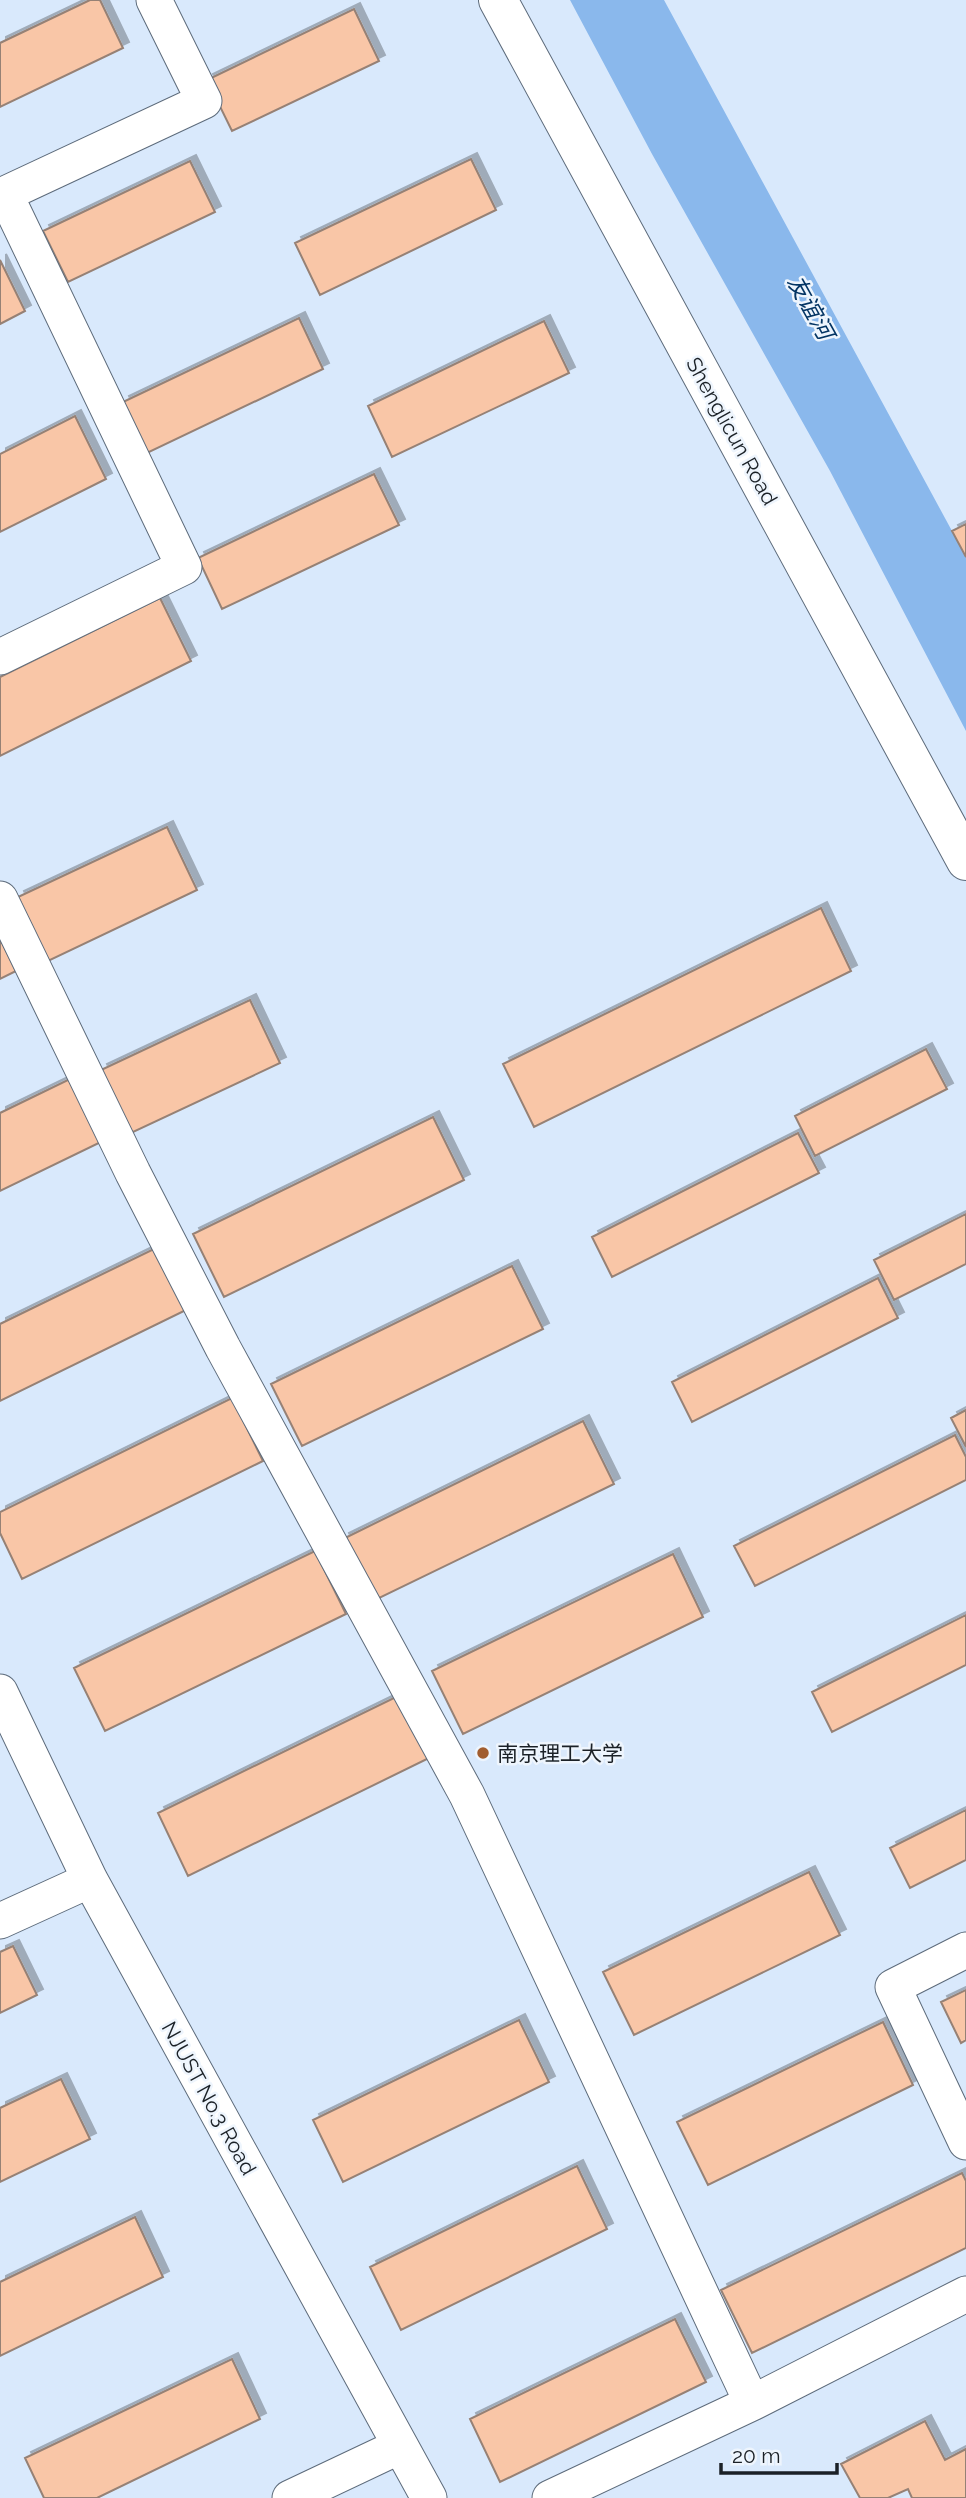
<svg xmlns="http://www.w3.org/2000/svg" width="966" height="2498" font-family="Raleway,'Noto Sans SC',sans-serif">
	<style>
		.water { fill: #8ab8ec }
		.building { fill: #f9c6a7; stroke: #968175; stroke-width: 2; filter: url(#shadow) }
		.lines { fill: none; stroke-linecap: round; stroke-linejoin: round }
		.minor-casing { stroke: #5d6b7b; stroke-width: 37 }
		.tertiary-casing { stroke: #5d6b7b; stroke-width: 40 }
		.minor { stroke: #fff; stroke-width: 35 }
		.tertiary { stroke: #fff; stroke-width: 38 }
		.poi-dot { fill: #a15d2f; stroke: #eef5fd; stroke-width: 2.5 }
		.labels { text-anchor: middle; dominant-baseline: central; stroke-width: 5; stroke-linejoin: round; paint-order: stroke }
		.street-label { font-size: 21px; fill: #1b2127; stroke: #eef5fd }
		.poi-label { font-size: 21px; fill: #1b2127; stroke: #eef5fd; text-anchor: start }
		.water-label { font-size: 23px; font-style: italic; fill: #043564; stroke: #eef5fd }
	</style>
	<defs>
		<filter id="shadow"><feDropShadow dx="6" dy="-6" stdDeviation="0" flood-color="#0004"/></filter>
	</defs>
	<rect width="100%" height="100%" fill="#d9e9fc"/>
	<path class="water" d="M 570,0 L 664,0 L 952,531 L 966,557 L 966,731 L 830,471 L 652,154 Z"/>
	<path class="building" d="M 90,0 L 100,0 L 123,48 L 0,107 L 0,43 Z
		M 354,9 L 379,61 L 232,131 L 207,80 Z
		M 471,159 L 496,210 L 320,295 L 295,243 Z
		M 190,161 L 215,212 L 68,282 L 43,231 Z
		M 0,260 L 25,311 L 0,324 Z
		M 299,318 L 323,369 L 147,453 L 123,402 Z
		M 544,321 L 569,373 L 392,457 L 368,406 Z
		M 75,416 L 106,479 L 0,532 L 0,454 Z
		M 374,474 L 399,525 L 222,609 L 198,558 Z
		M 966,524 L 966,557 L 952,531 Z
		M 160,598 L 191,661 L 0,756 L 0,677 Z
		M 167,827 L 197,890 L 48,961 L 18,897 Z
		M 821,908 L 851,971 L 534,1127 L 503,1064 Z
		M 0,938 L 16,971 L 0,979 Z
		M 250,1000 L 280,1063 L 131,1133 L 101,1070 Z
		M 926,1049 L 947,1089 L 815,1156 L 795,1116 Z
		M 74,1077 L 105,1140 L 0,1191 L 0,1113 Z
		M 433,1117 L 464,1180 L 224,1297 L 193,1234 Z
		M 798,1133 L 819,1173 L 612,1277 L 592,1237 Z
		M 966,1214 L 966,1264 L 894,1300 L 874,1260 Z
		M 158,1247 L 188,1309 L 0,1401 L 0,1324 Z
		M 512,1266 L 543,1329 L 302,1446 L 271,1384 Z
		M 878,1278 L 898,1318 L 692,1422 L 672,1382 Z
		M 232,1398 L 263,1461 L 22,1579 L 0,1533 L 0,1512 Z
		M 966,1410 L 966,1447 L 951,1418 Z
		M 583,1421 L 614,1484 L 373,1601 L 343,1539 Z
		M 955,1435 L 966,1457 L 966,1480 L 755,1586 L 734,1546 Z
		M 315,1551 L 346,1614 L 105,1731 L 74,1668 Z
		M 673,1554 L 703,1617 L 463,1734 L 432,1671 Z
		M 966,1615 L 966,1665 L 832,1732 L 812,1692 Z
		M 398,1696 L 429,1758 L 188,1876 L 158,1813 Z
		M 966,1810 L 966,1860 L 910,1888 L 890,1848 Z
		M 809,1872 L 840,1935 L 634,2035 L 603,1972 Z
		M 13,1946 L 37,1995 L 0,2013 L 0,1952 Z
		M 966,1990 L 966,2040 L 961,2043 L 941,2002 Z
		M 519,2020 L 549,2082 L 343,2182 L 313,2120 Z
		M 883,2022 L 913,2085 L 708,2185 L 677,2122 Z
		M 61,2079 L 90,2139 L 0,2182 L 0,2108 Z
		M 577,2166 L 607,2229 L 401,2330 L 370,2267 Z
		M 962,2173 L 966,2181 L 966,2248 L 752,2353 L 721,2290 Z
		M 135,2217 L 163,2277 L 0,2356 L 0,2282 Z
		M 675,2319 L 706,2382 L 500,2482 L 470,2419 Z
		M 232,2359 L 260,2419 L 97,2498 L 44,2498 L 25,2458 Z
		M 925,2421 L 945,2460 L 966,2449 L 966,2498 L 912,2498 L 908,2489 L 888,2498 L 860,2498 L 841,2464 Z"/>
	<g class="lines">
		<g class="minor-casing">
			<path id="minor" d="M 0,657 L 184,567 L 5,194 L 204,101 L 154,0
				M 0,899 L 133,1173 L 223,1348 L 467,1795 L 752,2403
				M 0,1692 L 90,1880 L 429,2498
				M 0,1921 L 90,1880
				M 966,1950 L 893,1987 L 966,2142
				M 290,2498 L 400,2446
				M 550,2498 L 752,2403 L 966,2294"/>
		</g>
		<g class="tertiary-casing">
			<path id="tertiary" d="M 498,0 L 966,861"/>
		</g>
		<use href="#minor" class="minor"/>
		<use href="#tertiary" class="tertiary"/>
	</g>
	<circle class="poi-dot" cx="483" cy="1753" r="7"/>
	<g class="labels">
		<g class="street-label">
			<text transform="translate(732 431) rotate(61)">Shenglicun Road</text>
			<text transform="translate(209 2098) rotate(61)">NJUST No.3 Road</text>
		</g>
		<g class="poi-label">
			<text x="497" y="1753">南京理工大学</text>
		</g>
		<g class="water-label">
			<text transform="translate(811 307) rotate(61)">友谊河</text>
		</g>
	</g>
	<path d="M721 2463v10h116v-10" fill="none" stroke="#1b2127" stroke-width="3.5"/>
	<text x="732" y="2463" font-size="21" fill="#1b2127" stroke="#eef5fd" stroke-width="5" paint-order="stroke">20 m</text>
</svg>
